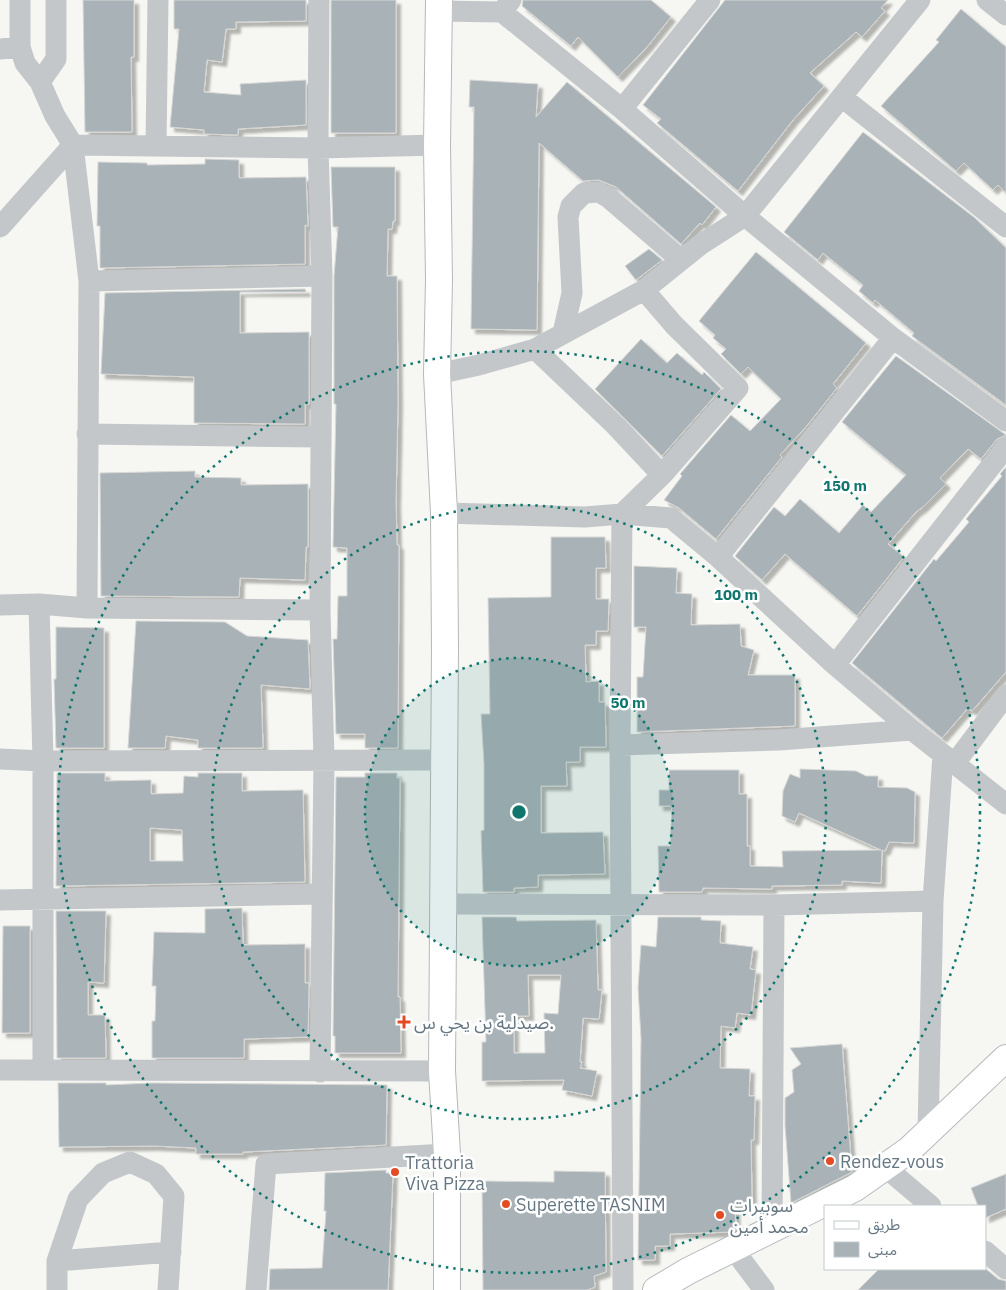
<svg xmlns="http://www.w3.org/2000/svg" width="1006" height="1290" font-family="'IBM Plex Sans','Noto Sans Arabic',sans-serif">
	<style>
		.building { fill: #a9b2b7; stroke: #d7d7d5; fill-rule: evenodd; filter: url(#shadow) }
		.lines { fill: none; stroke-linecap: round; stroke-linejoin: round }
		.major-casing { stroke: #b4b9bc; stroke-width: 28 }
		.minor { stroke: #c3c7ca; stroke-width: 21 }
		.major { stroke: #fff; stroke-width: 26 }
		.ring { fill: none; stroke: #0f766e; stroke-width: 2.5; stroke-dasharray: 2.5 5 }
		.poi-dot { fill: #e44a24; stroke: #fff; stroke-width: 2 }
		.labels { text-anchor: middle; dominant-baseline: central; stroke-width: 5; stroke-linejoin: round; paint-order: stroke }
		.poi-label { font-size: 18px; fill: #657783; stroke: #fff; text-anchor: start }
		.centre { fill: #0f766e; stroke: #fff; stroke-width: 2.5 }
		.ring-label { font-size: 15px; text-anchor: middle; font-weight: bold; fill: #0f766e; stroke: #fff; stroke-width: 5; stroke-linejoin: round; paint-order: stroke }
	</style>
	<defs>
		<filter id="shadow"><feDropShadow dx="4.5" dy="4.5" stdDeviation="1" flood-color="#0004"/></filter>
	</defs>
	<rect width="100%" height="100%" fill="#f6f6f2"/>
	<path class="building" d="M 83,0 L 134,0 L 134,57 L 131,57 L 132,132 L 85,132 Z
		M 174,0 L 306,0 L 306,21 L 236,22 L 236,29 L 226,29 L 222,62 L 207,60 L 204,92 L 241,95 L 240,84 L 306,80 L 306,125 L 238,129 L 238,135 L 204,134 L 204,130 L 170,127 L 179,29 L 174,29 Z
		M 331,0 L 396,0 L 396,133 L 331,133 Z
		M 523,0 L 651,0 L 671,17 L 647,47 L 618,77 L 578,37 L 571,46 L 522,6 Z
		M 725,0 L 888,0 L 881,8 L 885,11 L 862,37 L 856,32 L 810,73 L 824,86 L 793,120 L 738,191 L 657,123 L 661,119 L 643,105 Z
		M 961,9 L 1006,47 L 1006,193 L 998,185 L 993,190 L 964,163 L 956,171 L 881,106 L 939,42 L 936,40 Z
		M 470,80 L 538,84 L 536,117 L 567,82 L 716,207 L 702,225 L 700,223 L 681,244 L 616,187 L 599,180 L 583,181 L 539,143 L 537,330 L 471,329 L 474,107 L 469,107 Z
		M 863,132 L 975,218 L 1006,248 L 1006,405 L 912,336 L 914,333 L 875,300 L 873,303 L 859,291 L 863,285 L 823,253 L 818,260 L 784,232 Z
		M 205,159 L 239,160 L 239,178 L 306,177 L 308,226 L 305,225 L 305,264 L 100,268 L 100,226 L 97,226 L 98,162 L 147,163 L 147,165 L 205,164 Z
		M 331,167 L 395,167 L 395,221 L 393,221 L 392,229 L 388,229 L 387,276 L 397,276 L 398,404 L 396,502 L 397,545 L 399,545 L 398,748 L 365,748 L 365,734 L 336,734 L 333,639 L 337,639 L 338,596 L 347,596 L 347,548 L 333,547 L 336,404 L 334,404 L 334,276 L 338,227 L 333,227 Z
		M 649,249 L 662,260 L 636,280 L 625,266 Z
		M 756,252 L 866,343 L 833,384 L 837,388 L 805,428 L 780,455 L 782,457 L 716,539 L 679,508 L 664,500 L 682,476 L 680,474 L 731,415 L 750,431 L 781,399 L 748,367 L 741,374 L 721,354 L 726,349 L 713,338 L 715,335 L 699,321 Z
		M 305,289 L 306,292 L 240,292 L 240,333 L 309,332 L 309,404 L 305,404 L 305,424 L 194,423 L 194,377 L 101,374 L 105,293 Z
		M 641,339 L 667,363 L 677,353 L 702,375 L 704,372 L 721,389 L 662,456 L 595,389 Z
		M 896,356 L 1006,435 L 997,439 L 981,459 L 968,449 L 940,478 L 946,484 L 923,507 L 916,512 L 888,544 L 904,557 L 857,616 L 785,554 L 762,580 L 735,556 L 774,507 L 785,516 L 800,499 L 839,533 L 863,505 L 871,512 L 906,475 L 842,422 Z
		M 1006,467 L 1006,672 L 972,711 L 968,708 L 942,738 L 852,663 L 934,559 L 936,561 L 969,522 L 966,519 L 1002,476 L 1000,474 Z
		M 195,471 L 195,477 L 241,478 L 241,485 L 308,484 L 308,547 L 306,547 L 305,580 L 240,578 L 239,597 L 101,596 L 100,473 Z
		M 551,537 L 605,537 L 606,568 L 596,568 L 596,599 L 609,599 L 608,631 L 596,631 L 596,645 L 585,645 L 586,682 L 599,681 L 599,702 L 605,702 L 606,747 L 580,747 L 580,762 L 566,762 L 567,786 L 541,786 L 541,833 L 603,832 L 605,874 L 538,875 L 538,887 L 514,888 L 514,892 L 483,892 L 481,831 L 484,830 L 484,764 L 481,714 L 490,714 L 488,598 L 551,597 Z
		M 634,566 L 677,568 L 676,593 L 692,594 L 691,625 L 740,624 L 741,646 L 754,650 L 748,675 L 795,675 L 795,726 L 637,732 L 637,677 L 643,677 L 646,627 L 634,627 Z
		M 136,621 L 225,622 L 247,636 L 308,640 L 310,689 L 261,685 L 263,748 L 198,748 L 198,740 L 166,736 L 165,748 L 128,748 Z
		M 56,627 L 104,628 L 104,748 L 56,748 L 54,679 L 56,679 Z
		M 800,769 L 856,771 L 866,776 L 878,776 L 878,787 L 907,788 L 915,792 L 914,843 L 889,842 L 885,851 L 882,850 L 881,883 L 842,881 L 842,885 L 772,886 L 772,889 L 703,888 L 702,892 L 659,892 L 658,846 L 670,846 L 672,806 L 659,806 L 659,790 L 669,790 L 669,770 L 739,770 L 739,794 L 747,794 L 747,846 L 750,846 L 750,866 L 783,867 L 782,851 L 881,850 L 799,813 L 795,822 L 782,816 L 783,791 L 790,774 L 800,778 Z
		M 57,773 L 105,773 L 105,781 L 151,780 L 151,794 L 183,793 L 184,776 L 198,777 L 198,773 L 242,773 L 242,791 L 303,790 L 305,882 L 56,886 ZM 150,828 L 182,830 L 183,861 L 150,861 Z
		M 365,773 L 397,773 L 397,778 L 400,778 L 398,997 L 400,997 L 401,1053 L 335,1053 L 335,1036 L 333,1036 L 336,777 L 365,777 Z
		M 242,908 L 243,945 L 305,944 L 305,983 L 309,983 L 308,1037 L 244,1039 L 244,1058 L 152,1058 L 152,1021 L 155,1021 L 156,986 L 152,986 L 154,932 L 205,933 L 205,909 Z
		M 56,911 L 106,911 L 104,983 L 88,982 L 88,1015 L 105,1015 L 106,1058 L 57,1058 Z
		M 482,917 L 516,917 L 517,921 L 596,920 L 598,990 L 602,990 L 599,1019 L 583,1018 L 580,1062 L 582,1062 L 580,1068 L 597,1071 L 592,1096 L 562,1090 L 564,1080 L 482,1081 L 482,1042 L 486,1042 ZM 528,975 L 561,975 L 558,1014 L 544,1013 L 545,1053 L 514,1053 L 514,1016 L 529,1016 Z
		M 658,917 L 701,917 L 701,920 L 721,921 L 720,943 L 753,947 L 750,969 L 756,970 L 751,1015 L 737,1013 L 735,1028 L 721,1026 L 720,1068 L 750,1069 L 749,1096 L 755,1096 L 754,1140 L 751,1140 L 752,1203 L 735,1204 L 736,1230 L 732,1232 L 670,1234 L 670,1246 L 655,1246 L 655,1260 L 638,1260 L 641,1038 L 638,988 L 641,945 L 656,947 Z
		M 3,926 L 30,926 L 30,1033 L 2,1033 Z
		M 842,1044 L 852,1172 L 791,1203 L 785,1126 L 785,1098 L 794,1092 L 792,1070 L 801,1064 L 790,1048 Z
		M 58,1083 L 106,1083 L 106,1085 L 152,1083 L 387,1085 L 386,1145 L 243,1152 L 243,1154 L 196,1154 L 196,1148 L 155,1146 L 59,1147 Z
		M 386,1170 L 386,1173 L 393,1173 L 388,1290 L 269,1290 L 270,1269 L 322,1268 L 326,1211 L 324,1211 L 325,1173 Z
		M 554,1171 L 605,1172 L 606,1272 L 594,1276 L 595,1287 L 587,1290 L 483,1290 L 482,1181 L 554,1182 Z
		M 1006,1174 L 1006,1209 L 985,1218 L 985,1206 L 978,1206 L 971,1188 Z
		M 879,1269 L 986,1269 L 998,1279 L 1006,1281 L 1006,1290 L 858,1290 Z"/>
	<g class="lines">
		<g class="major-casing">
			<path id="major" d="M 439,0 L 437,145 L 439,280 L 437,374 L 444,513 L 445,649 L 442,1071 L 447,1154 L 447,1290
				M 656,1290 L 688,1271 L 855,1188 L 909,1150 L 1006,1058"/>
		</g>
		<path class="minor" d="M 20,0 L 20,47 L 25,63 L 40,82 L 55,116 L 73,145 L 89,281 L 87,608
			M 319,0 L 318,148 L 322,276 L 320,610 L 324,761 L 320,1072
			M 987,0 L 1006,15
			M 439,11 L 502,12 L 511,0
			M 502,12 L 622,109 L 745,216 L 893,338 L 1006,421
			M 0,49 L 20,47
			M 40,82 L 56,59 L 56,0
			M 843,98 L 1006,227
			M 622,109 L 710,0
			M 156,146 L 158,0
			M 0,227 L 73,145 L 318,148 L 437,145
			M 89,281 L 322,276
			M 644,290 L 674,325 L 738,388 L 662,475
			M 563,333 L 572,293 L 568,217 L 571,206 L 584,193 L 599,192 L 609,198 L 681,260
			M 535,349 L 616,426 L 662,475 L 622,514 L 620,745 L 623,1290
			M 437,374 L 479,365 L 535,349 L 644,290 L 700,245 L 745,216 L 920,0
			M 87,434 L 319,437
			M 444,513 L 585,517 L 622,514 L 671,518 L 718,557 L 835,665 L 912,730 L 1006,804
			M 718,557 L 893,338
			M 39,604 L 43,761 L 43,1070
			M 0,605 L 39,604 L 87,608 L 320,610
			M 835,665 L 1006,447
			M 620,745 L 779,740 L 912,730
			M 0,759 L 43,761 L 444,760
			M 955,763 L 1006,695
			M 0,900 L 322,894
			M 444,904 L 774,905 L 933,901
			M 0,1070 L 442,1071
			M 928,1132 L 933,901 L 943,755
			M 885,1167 L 931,1206
			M 772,1228 L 774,905
			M 734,1250 L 764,1290
			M 985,1251 L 1006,1269
			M 57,1261 L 171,1252
			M 57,1290 L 57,1261 L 78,1199 L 103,1173 L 130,1162 L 156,1174 L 174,1196 L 168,1290
			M 256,1290 L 266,1164 L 447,1154"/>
		<use href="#major" class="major"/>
	</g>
	<circle cx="519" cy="812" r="154" fill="#0f766e" fill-opacity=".12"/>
	<g class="ring">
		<circle cx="519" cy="812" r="154"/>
		<circle cx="519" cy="812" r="307"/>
		<circle cx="519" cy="812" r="461"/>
	</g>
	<g class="poi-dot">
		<path d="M401.5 1014.5h5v5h5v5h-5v5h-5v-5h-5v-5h5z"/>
		<circle cx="830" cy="1161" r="5"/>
		<circle cx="395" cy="1172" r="5"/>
		<circle cx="506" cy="1204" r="5"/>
		<circle cx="720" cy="1215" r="5"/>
	</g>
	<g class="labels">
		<g class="poi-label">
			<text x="414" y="1022">صيدلية بن يحي س.</text>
			<text x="840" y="1161">Rendez-vous</text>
			<text x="405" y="1162">Trattoria<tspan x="405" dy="21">Viva Pizza</tspan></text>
			<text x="516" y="1204">Superette TASNIM</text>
			<text x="730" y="1205">سوبيرات<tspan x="730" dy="21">محمد أمين</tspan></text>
		</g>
	</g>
	<circle cx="519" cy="812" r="8" class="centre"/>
	<g class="ring-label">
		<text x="845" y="491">150 m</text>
		<text x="736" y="600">100 m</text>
		<text x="628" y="708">50 m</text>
	</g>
	<rect x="824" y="1205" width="162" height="65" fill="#ffffff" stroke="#c1c9cd"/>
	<rect x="834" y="1221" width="25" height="8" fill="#ffffff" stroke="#c1c9cd"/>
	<text x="868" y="1230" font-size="15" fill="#657783">طريق</text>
	<rect x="834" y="1242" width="25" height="15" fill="#a9b2b7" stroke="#c1c9cd"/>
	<text x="868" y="1255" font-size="15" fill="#657783">مبنى</text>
</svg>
